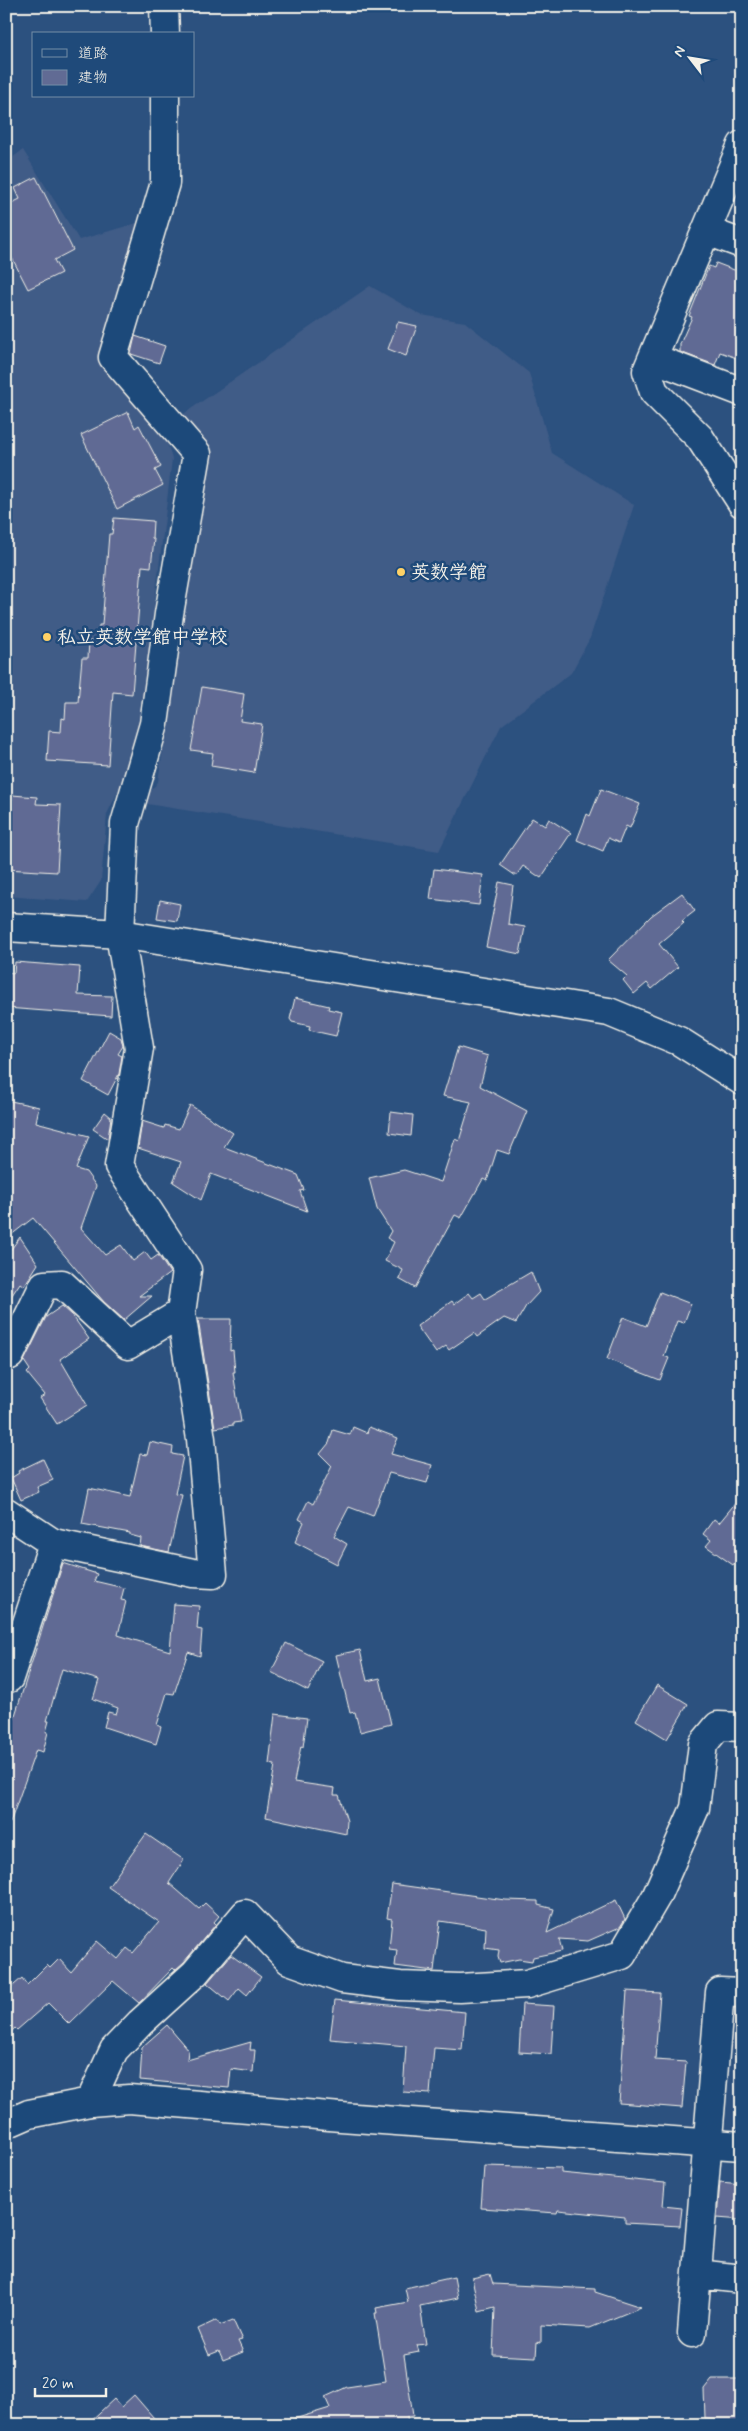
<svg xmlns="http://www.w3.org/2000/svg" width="748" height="2431" font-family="Mynerve,'Klee One',sans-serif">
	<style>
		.built { fill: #405c87 }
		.building { fill: #616b94; stroke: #f4f1e8 }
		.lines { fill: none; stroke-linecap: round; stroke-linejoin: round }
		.street-casing { stroke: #f4f1e8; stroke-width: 31 }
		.secondary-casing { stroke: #f4f1e8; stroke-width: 31 }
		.street { stroke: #1f4a7a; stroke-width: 28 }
		.secondary { stroke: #1f4a7a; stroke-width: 28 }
		.poi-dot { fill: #ffd166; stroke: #1f4a7a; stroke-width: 2 }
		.labels { text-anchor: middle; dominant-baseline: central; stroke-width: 5; stroke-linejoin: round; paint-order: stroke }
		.poi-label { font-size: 19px; font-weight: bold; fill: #f4f1e8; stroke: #1f4a7a; text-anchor: start }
	</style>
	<rect width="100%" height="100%" fill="#2c517f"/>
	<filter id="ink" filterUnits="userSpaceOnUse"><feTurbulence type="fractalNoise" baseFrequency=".02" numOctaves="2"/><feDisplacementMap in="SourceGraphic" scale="10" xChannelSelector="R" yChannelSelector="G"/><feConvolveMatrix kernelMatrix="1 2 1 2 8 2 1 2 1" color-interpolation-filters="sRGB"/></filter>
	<g filter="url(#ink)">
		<path class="built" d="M 23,150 L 79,240 L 144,221 L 131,276 L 102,335 L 106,373 L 165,435 L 172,459 L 142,708 L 129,769 L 107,814 L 101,881 L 87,902 L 6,896 L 6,162 Z
			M 370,286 L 421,315 L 465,322 L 529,373 L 552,453 L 634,505 L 590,638 L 571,673 L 501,726 L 439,851 L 141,803 L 158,782 L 210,446 L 182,415 Z"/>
		<path class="building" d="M 36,177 L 73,250 L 54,260 L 61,273 L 28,289 L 6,246 L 6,206 L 20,199 L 15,188 Z
			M 716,263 L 742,273 L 742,360 L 720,352 L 715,365 L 680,352 L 680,344 L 692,317 L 689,316 L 709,266 L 714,268 Z
			M 398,322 L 417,326 L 406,356 L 388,349 Z
			M 135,336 L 165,346 L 159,363 L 131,354 Z
			M 128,412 L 135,428 L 139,425 L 161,467 L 155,470 L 163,485 L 117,509 L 81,435 Z
			M 114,518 L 153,521 L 152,538 L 154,539 L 151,567 L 142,566 L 132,694 L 113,692 L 108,765 L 47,761 L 49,731 L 61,732 L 62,718 L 65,719 L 66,702 L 78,702 L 82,658 L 88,658 L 89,641 L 98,642 L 99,625 L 102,625 L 109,534 L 112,534 Z
			M 202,687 L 244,694 L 240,721 L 262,724 L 254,773 L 211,766 L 213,753 L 191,750 Z
			M 601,789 L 640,804 L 630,828 L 626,826 L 619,843 L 608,838 L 603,851 L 577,840 L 587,814 L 590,816 Z
			M 12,795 L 37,797 L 36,804 L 61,805 L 57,872 L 6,869 L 6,799 L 12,800 Z
			M 532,818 L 545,826 L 549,819 L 571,833 L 541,878 L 523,866 L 516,876 L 500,865 Z
			M 434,869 L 483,875 L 479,905 L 430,899 Z
			M 499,882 L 513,885 L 508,924 L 525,927 L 520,954 L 486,947 Z
			M 682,893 L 695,911 L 682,921 L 684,923 L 659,944 L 678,967 L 652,989 L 647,983 L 634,994 L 623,980 L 627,976 L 608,960 L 651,916 Z
			M 160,900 L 180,904 L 177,921 L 157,918 Z
			M 15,962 L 80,967 L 78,995 L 112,996 L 111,1016 L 6,1008 L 6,972 L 14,973 Z
			M 295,998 L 329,1006 L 328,1009 L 342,1012 L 336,1036 L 309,1030 L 310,1026 L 292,1022 L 290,1019 Z
			M 109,1031 L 121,1038 L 123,1046 L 118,1054 L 122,1056 L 119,1074 L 108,1095 L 83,1081 Z
			M 458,1047 L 488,1056 L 480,1086 L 527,1111 L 509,1154 L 497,1150 L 487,1181 L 483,1179 L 461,1218 L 455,1215 L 415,1288 L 399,1279 L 403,1270 L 385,1261 L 394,1242 L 387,1238 L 391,1231 L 377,1209 L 369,1178 L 404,1170 L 441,1182 L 455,1139 L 459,1141 L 471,1102 L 443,1096 Z
			M 6,1100 L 39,1107 L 36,1122 L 89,1136 L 76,1169 L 86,1172 L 96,1186 L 81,1228 L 105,1255 L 121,1245 L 133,1261 L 145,1252 L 151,1260 L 158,1255 L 170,1273 L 139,1296 L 152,1296 L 124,1320 L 104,1302 L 33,1218 L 6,1239 Z
			M 190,1105 L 233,1133 L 224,1147 L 298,1175 L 304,1190 L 300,1191 L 307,1211 L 211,1174 L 201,1200 L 173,1182 L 181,1162 L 138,1148 L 142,1121 L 164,1128 L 165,1125 L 179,1129 Z
			M 105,1112 L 111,1117 L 108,1139 L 93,1129 Z
			M 391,1112 L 413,1115 L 411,1136 L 389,1133 Z
			M 20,1237 L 38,1264 L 24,1286 L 20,1283 L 6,1304 L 6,1256 Z
			M 531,1272 L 539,1292 L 526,1306 L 516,1323 L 504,1318 L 477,1337 L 474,1333 L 449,1350 L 446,1346 L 436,1353 L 417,1326 L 452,1301 L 454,1304 L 469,1293 L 473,1298 L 481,1293 L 485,1299 Z
			M 660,1292 L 691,1304 L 684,1323 L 677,1321 L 664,1356 L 669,1358 L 660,1380 L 607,1359 L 623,1317 L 646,1326 Z
			M 62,1306 L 72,1315 L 89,1339 L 60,1359 L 87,1405 L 57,1424 L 40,1398 L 45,1395 L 27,1373 L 30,1370 L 24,1361 L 46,1317 Z
			M 198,1319 L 231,1319 L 230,1351 L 233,1350 L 235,1372 L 233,1372 L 241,1422 L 233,1423 L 233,1425 L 215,1428 Z
			M 353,1427 L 367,1433 L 369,1427 L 398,1438 L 391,1454 L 432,1465 L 427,1483 L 389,1473 L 373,1516 L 349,1507 L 334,1536 L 347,1544 L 337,1564 L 295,1542 L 304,1522 L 299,1519 L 308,1501 L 313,1504 L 332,1466 L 320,1454 L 329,1443 L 333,1430 L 350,1435 Z
			M 150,1442 L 173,1447 L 172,1454 L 183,1456 L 175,1494 L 182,1495 L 169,1552 L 140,1546 L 141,1538 L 130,1535 L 130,1533 L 82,1524 L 89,1488 L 130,1497 L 140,1454 L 147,1455 Z
			M 43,1459 L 53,1480 L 37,1487 L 39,1492 L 21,1500 L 11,1478 L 19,1473 L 18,1471 Z
			M 742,1495 L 742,1553 L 733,1565 L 706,1546 L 711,1540 L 703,1534 L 714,1519 L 719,1523 Z
			M 63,1563 L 97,1574 L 94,1581 L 124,1588 L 121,1600 L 126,1601 L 118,1635 L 170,1651 L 174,1604 L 199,1606 L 197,1629 L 202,1630 L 200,1656 L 188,1652 L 174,1694 L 167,1693 L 157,1725 L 161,1727 L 156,1744 L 104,1727 L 108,1712 L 116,1714 L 118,1708 L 93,1699 L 99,1680 L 62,1669 L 47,1721 L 49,1721 L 46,1732 L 48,1732 L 43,1752 L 36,1750 L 10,1823 L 6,1823 L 6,1744 Z
			M 286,1643 L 322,1661 L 308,1691 L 271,1672 Z
			M 360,1650 L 367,1681 L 380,1678 L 391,1724 L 360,1732 L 355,1712 L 350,1713 L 336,1655 Z
			M 657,1685 L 688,1704 L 667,1739 L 636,1720 Z
			M 275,1714 L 307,1718 L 303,1747 L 301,1746 L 294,1782 L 335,1788 L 334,1795 L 339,1795 L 347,1821 L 346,1834 L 266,1817 L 275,1765 L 269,1764 Z
			M 146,1834 L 184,1860 L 169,1883 L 199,1909 L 205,1903 L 219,1916 L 214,1922 L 216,1924 L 184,1962 L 175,1970 L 173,1968 L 139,2003 L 113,1981 L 69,2024 L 48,2003 L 17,2030 L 15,2028 L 6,2036 L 6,1992 L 22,1978 L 27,1985 L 47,1965 L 50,1968 L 59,1959 L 71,1972 L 97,1941 L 118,1959 L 127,1948 L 133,1953 L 159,1922 L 108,1887 Z
			M 392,1884 L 505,1900 L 538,1901 L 538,1905 L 554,1909 L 547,1933 L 616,1900 L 625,1919 L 620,1927 L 588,1941 L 559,1939 L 562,1951 L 533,1957 L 532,1961 L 519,1959 L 500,1963 L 498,1957 L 499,1950 L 485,1948 L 486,1928 L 440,1921 L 434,1971 L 395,1966 L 397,1950 L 389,1949 L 392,1919 L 387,1918 Z
			M 231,1955 L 261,1977 L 247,1995 L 239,1988 L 229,2001 L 207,1983 Z
			M 627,1991 L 660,1993 L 655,2060 L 686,2062 L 682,2108 L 619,2103 Z
			M 335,2000 L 465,2012 L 462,2050 L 434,2048 L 430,2094 L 403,2092 L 406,2046 L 330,2039 Z
			M 522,2004 L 554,2006 L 551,2054 L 519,2052 Z
			M 167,2025 L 188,2050 L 187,2060 L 251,2042 L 250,2050 L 255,2050 L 253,2072 L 231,2069 L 229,2088 L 140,2080 L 142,2047 Z
			M 484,2166 L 561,2168 L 561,2173 L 665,2183 L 663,2206 L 682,2208 L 680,2226 L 625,2223 L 625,2217 L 558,2210 L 557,2213 L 481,2208 Z
			M 720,2182 L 742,2184 L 742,2220 L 717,2218 Z
			M 490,2274 L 493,2284 L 595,2289 L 595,2292 L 641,2307 L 590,2328 L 541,2325 L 541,2343 L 537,2342 L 536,2357 L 493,2355 L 495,2307 L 479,2311 L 472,2278 Z
			M 454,2277 L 458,2298 L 420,2306 L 426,2344 L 417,2345 L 419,2352 L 404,2355 L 413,2416 L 407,2417 L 408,2425 L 292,2425 L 291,2420 L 330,2408 L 325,2397 L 347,2387 L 386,2381 L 375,2313 L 377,2313 L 376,2308 L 408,2302 L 405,2288 Z
			M 217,2320 L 220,2325 L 233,2320 L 242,2340 L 238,2341 L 243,2352 L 223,2360 L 219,2351 L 209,2355 L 198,2329 Z
			M 712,2379 L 742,2379 L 742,2425 L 715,2425 L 715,2419 L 705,2418 L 704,2389 Z
			M 134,2395 L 160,2425 L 86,2425 L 114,2399 L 121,2407 Z"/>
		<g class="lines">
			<g class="street-casing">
				<path id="street" d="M 164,6 L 165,34
					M 742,145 L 647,371 L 654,392 L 700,438 L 742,503
					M 707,231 L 742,244
					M 653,358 L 742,392
					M 10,1355 L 44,1285 L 62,1284 L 128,1345 L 181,1313 L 187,1270 L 119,1166 L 139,1048 L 120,934 L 125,824 L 154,724 L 169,614 L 197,454 L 113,357 L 165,183 L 165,96
					M 6,1512 L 53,1543 L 193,1573 L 213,1574 L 201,1439 L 181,1313
					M 9,1678 L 53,1543
					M 90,2102 L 114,2050 L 140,2023 L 195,1973 L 245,1914 L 289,1960 L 342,1979 L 400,1986 L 460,1988 L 527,1984 L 622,1955 L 656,1897 L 695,1808 L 703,1744 L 718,1726 L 742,1727
					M 697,2274 L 742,2279
					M 692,2333 L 720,1992 L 742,1993"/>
			</g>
			<g class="secondary-casing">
				<path id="secondary" d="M 6,927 L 120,934 L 609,1012 L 679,1041 L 742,1081
					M 6,2124 L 29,2114 L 90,2102 L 129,2099 L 341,2117 L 742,2146"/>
			</g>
			<use href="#street" class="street"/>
			<use href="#secondary" class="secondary"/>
		</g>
	</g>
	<g class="poi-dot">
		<circle cx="401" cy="572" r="5"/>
		<circle cx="47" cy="637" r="5"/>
	</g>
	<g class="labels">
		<g class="poi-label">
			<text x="411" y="572">英数学館</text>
			<text x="57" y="637">私立英数学館中学校</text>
		</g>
	</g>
	<rect width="748" height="2431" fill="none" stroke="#1f4a7a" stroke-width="25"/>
	<rect x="12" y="12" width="723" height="2406" fill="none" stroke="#f4f1e8" stroke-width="2" filter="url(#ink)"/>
	<rect x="32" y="32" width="162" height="65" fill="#1f4a7a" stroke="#748da6"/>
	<rect x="42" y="49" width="25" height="8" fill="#1f4a7a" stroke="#748da6"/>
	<text x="78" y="58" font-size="15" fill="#f4f1e8">道路</text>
	<rect x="42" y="70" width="25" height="15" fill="#616b94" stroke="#748da6"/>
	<text x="78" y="82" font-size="15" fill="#f4f1e8">建物</text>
	<g transform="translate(690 58) rotate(301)" stroke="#1f4a7a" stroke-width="4" paint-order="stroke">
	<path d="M0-4L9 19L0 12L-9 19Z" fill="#f4f1e8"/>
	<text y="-8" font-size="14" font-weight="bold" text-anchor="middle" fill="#f4f1e8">N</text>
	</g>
	<path d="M35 2388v8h71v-8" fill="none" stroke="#f4f1e8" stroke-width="2.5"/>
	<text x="42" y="2388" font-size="15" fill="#f4f1e8" stroke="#1f4a7a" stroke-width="4" paint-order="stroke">20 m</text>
</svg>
